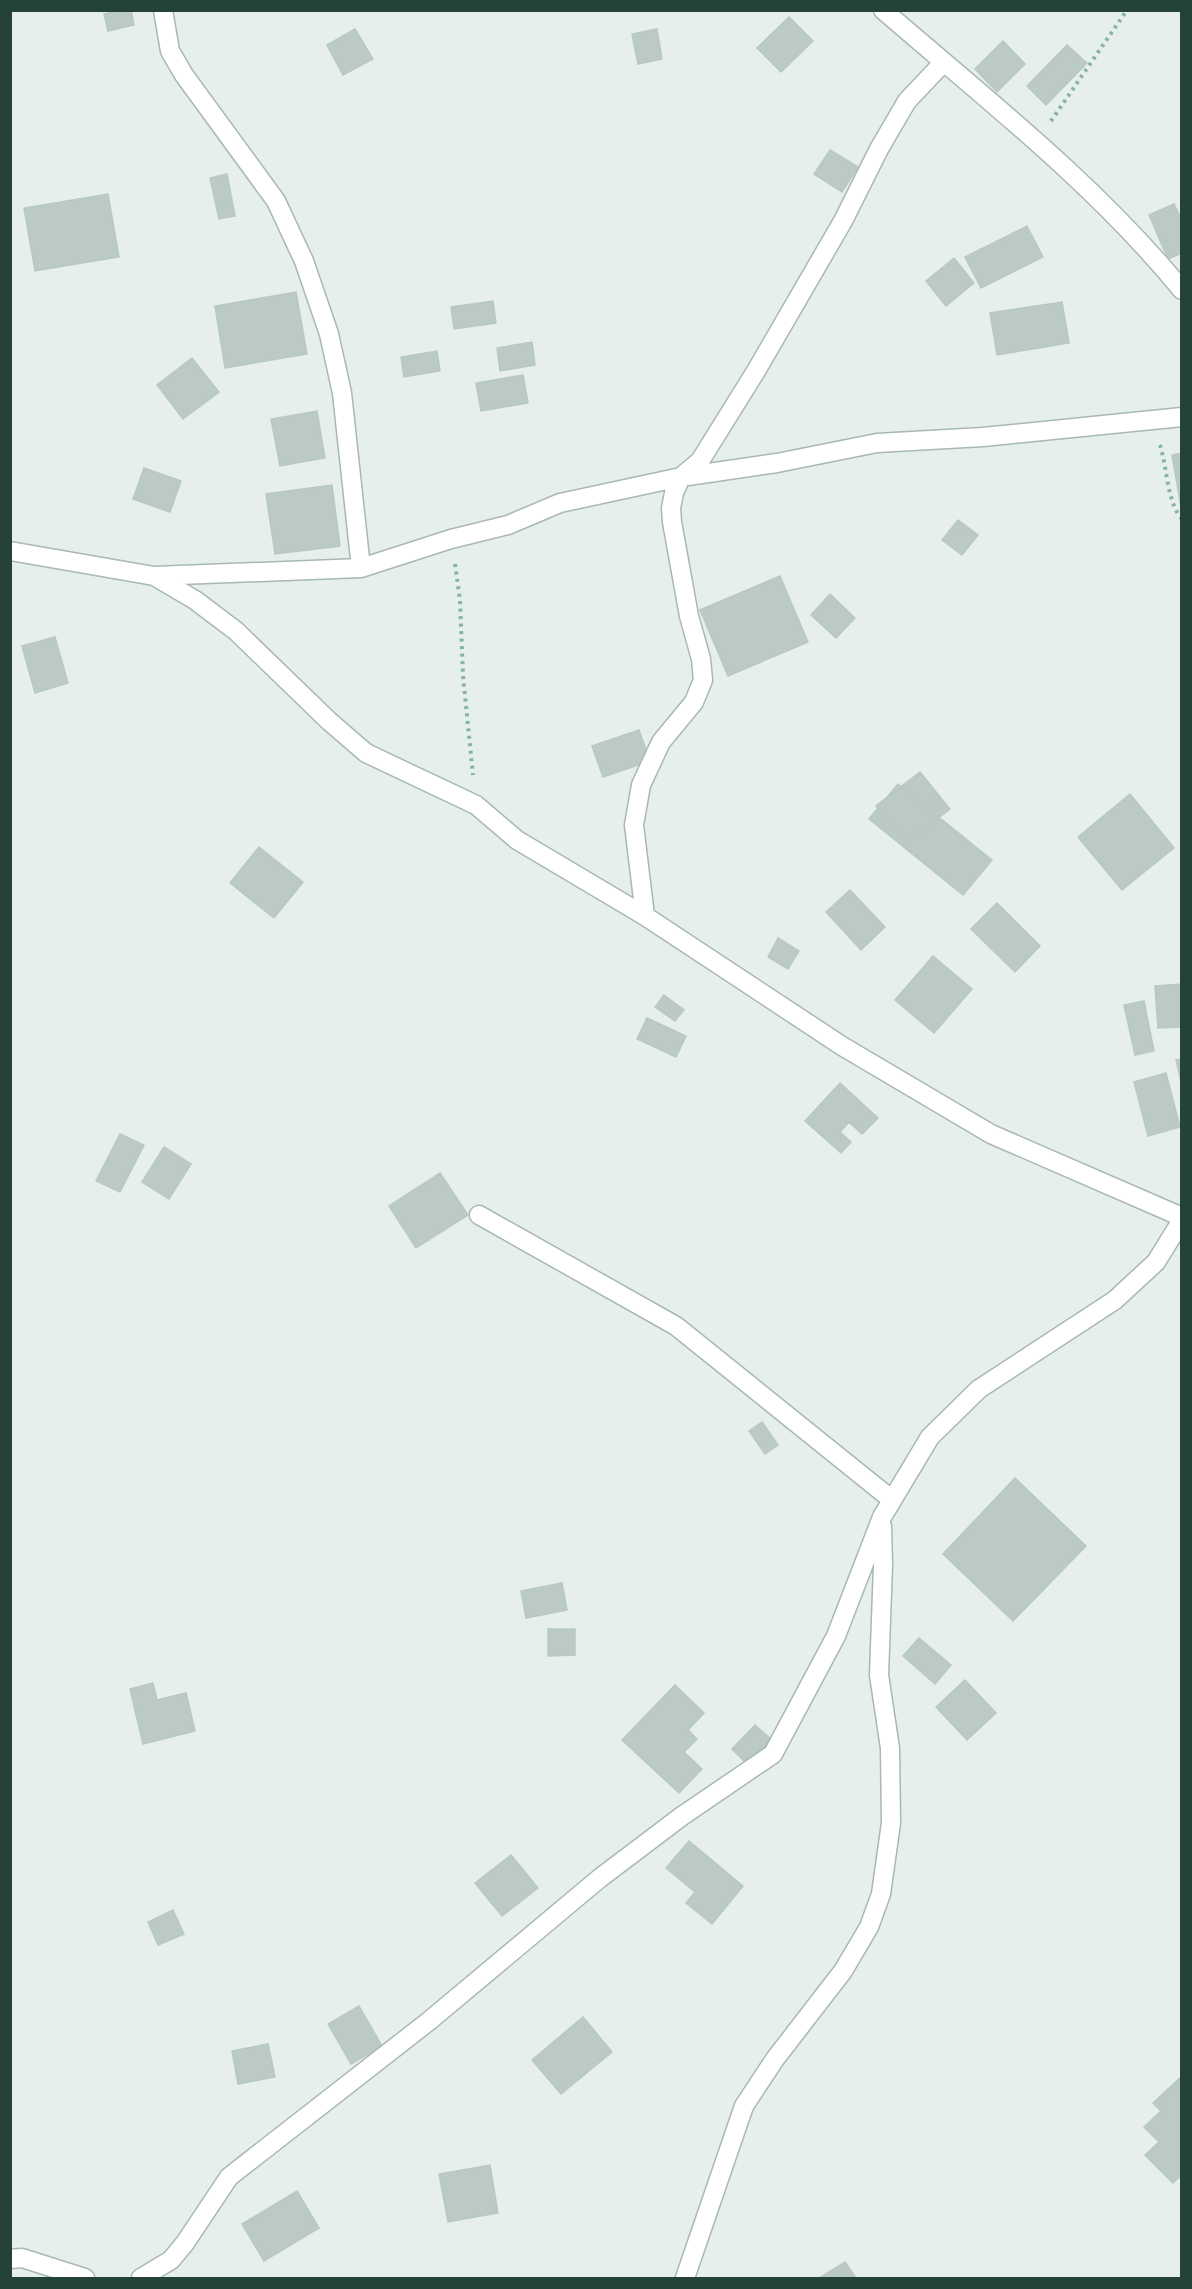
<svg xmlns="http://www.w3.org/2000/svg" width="1192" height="2289" font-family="Quicksand,sans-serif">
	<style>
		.building { fill: #bbcac4; stroke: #b8c9c2; stroke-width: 1.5 }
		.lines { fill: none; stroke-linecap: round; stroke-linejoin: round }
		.minor-casing { stroke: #a8b8b2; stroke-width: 21 }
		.path { stroke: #86b3a5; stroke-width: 4; stroke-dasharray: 3 4.5; stroke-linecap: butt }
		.minor { stroke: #fff; stroke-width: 18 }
	</style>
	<rect width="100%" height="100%" fill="#e6efeb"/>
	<path class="building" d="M 119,10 L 131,10 L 134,25 L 108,31 L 104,14 Z
		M 789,17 L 813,41 L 781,72 L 757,48 Z
		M 355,29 L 373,59 L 343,75 L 327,45 Z
		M 657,29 L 662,59 L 638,64 L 632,34 Z
		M 1003,41 L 1025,64 L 997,92 L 975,69 Z
		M 1067,45 L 1087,63 L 1046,105 L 1027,86 Z
		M 830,150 L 858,167 L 842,192 L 814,174 Z
		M 227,174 L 235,216 L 219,219 L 210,178 Z
		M 108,194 L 119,257 L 35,271 L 24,208 Z
		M 1174,204 L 1182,220 L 1182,253 L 1168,259 L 1149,215 Z
		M 1027,226 L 1043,257 L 981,288 L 965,257 Z
		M 954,258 L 974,283 L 946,306 L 926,281 Z
		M 296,292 L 307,354 L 225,368 L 215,306 Z
		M 493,301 L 496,323 L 454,329 L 451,307 Z
		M 1062,302 L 1069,343 L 997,355 L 990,313 Z
		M 532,342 L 535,365 L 500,371 L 497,348 Z
		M 437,351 L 440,371 L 404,377 L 401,357 Z
		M 192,358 L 219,392 L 183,419 L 157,385 Z
		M 523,375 L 528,403 L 481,411 L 476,383 Z
		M 317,411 L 325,458 L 280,466 L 271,419 Z
		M 1182,453 L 1182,513 L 1172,455 Z
		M 144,468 L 181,481 L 170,512 L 133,499 Z
		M 332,485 L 340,546 L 275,554 L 266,494 Z
		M 958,520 L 978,535 L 962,555 L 942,540 Z
		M 780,576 L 808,642 L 728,676 L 700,610 Z
		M 830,594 L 855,618 L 836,638 L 811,615 Z
		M 55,637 L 68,683 L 35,693 L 22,646 Z
		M 639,730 L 650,761 L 603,777 L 592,746 Z
		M 920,772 L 950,809 L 905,843 L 876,806 Z
		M 898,784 L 992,860 L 963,895 L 869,819 Z
		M 1130,794 L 1174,848 L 1122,890 L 1078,837 Z
		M 259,847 L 303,882 L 274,918 L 230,883 Z
		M 850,890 L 885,927 L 861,950 L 826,912 Z
		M 997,903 L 1040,946 L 1015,972 L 971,929 Z
		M 778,938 L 799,951 L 788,969 L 768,957 Z
		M 933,956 L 972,989 L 934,1033 L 895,1000 Z
		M 1182,984 L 1182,1027 L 1158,1028 L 1155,986 Z
		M 664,995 L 684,1010 L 675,1021 L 655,1007 Z
		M 1144,1001 L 1154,1051 L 1135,1055 L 1124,1005 Z
		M 647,1018 L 686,1036 L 676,1057 L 637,1039 Z
		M 1182,1059 L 1182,1086 L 1176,1060 Z
		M 1166,1073 L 1180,1127 L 1148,1136 L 1134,1082 Z
		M 840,1083 L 878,1118 L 862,1134 L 849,1122 L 840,1132 L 851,1142 L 841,1153 L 805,1121 Z
		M 120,1134 L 144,1145 L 120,1192 L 96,1181 Z
		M 164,1147 L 191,1164 L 169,1199 L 142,1182 Z
		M 440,1173 L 468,1215 L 416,1248 L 389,1206 Z
		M 762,1422 L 778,1445 L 765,1454 L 749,1431 Z
		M 1015,1478 L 1086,1546 L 1013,1621 L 943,1554 Z
		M 562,1583 L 567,1610 L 526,1618 L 521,1591 Z
		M 548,1629 L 575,1629 L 575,1655 L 548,1656 Z
		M 919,1638 L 951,1665 L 935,1684 L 903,1656 Z
		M 965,1680 L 996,1713 L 967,1740 L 936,1707 Z
		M 153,1683 L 157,1700 L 186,1693 L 195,1731 L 143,1744 L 130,1689 Z
		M 675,1685 L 704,1713 L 688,1730 L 697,1739 L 684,1752 L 702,1769 L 679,1793 L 622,1740 Z
		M 755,1725 L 772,1740 L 748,1765 L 732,1749 Z
		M 689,1841 L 743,1886 L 712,1924 L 686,1903 L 695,1892 L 666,1868 Z
		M 511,1855 L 538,1888 L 502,1916 L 475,1883 Z
		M 173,1910 L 184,1934 L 158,1945 L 148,1922 Z
		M 359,2006 L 382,2046 L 351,2064 L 328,2024 Z
		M 583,2017 L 612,2052 L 561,2094 L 532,2060 Z
		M 268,2044 L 275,2077 L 238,2084 L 232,2051 Z
		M 1182,2076 L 1182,2175 L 1173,2183 L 1145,2155 L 1159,2142 L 1144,2127 L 1161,2111 L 1153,2103 Z
		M 490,2165 L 498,2213 L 448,2222 L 439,2174 Z
		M 297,2191 L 319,2228 L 264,2261 L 242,2224 Z
		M 845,2262 L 856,2278 L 819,2278 Z"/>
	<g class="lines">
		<g class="minor-casing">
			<path id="minor" d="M 163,10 L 170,51 L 184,75 L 276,201 L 304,261 L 329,334 L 342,393 L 361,568
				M 883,10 C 986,99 1095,184 1182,290
				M 10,551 L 154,576 L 361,568 L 451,539 L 508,525 L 560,503 L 681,477 L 777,463 L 877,443 L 983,437 L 1182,417
				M 154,576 L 195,600 L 236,631 L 329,721 L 366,753 L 476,805 L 517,840 L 645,916 L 842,1046 L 991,1134 L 1182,1217
				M 645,916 L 634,825 L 641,785 L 661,742 L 694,702 L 703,680 L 701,659 L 689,616 L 672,522 L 671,508 L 674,493 L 681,477 L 700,461 L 756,371 L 843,221 L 879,149 L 907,101 L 943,63
				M 479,1215 L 676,1326 L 891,1499
				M 10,2259 L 22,2258 L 85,2278
				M 141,2278 L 171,2260 L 185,2243 L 229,2177 L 429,2021 L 600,1878 L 682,1816 L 773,1754 L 836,1636 L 882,1517 L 930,1437 L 979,1389 L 1115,1300 L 1156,1262 L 1182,1220
				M 685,2278 L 744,2106 L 775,2059 L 843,1971 L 869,1927 L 881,1894 L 891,1823 L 890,1748 L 879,1675 L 883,1565 L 882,1526"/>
		</g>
		<path class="path" d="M 1051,121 L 1127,10
			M 1160,445 C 1167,466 1167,503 1182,519
			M 455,564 L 460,600 L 463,676 L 473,775"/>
		<use href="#minor" class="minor"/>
	</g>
	<rect width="1192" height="2289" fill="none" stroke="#24423a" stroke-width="24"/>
</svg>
